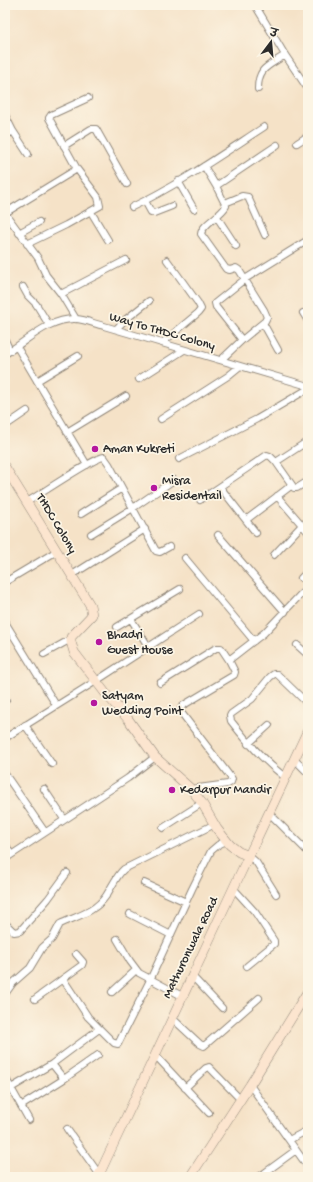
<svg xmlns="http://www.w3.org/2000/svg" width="313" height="1182" font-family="'Gochi Hand','Playpen Sans Deva',sans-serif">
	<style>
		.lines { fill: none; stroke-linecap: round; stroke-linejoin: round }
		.street-casing { stroke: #908679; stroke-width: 8 }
		.secondary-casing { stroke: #908679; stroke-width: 10 }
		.street { stroke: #fff; stroke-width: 6 }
		.secondary { stroke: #fce5cf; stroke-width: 9 }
		.poi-dot { fill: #b5179e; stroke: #fcf5e5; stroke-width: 1.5 }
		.labels { text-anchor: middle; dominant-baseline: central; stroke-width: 3.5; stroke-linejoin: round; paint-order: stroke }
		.street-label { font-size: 13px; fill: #2b2b2b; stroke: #fcf5e5 }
		.poi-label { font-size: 13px; fill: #2b2b2b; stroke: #fcf5e5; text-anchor: start }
	</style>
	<rect width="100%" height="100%" fill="#fcf5e5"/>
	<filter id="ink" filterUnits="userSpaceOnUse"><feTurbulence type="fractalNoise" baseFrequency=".025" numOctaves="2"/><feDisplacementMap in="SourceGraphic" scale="8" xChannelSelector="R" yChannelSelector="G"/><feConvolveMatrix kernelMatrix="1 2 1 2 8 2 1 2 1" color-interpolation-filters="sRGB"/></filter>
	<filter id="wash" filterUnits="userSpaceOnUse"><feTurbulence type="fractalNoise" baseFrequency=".012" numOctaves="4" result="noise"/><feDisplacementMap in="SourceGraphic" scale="16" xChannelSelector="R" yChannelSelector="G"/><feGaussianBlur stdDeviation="0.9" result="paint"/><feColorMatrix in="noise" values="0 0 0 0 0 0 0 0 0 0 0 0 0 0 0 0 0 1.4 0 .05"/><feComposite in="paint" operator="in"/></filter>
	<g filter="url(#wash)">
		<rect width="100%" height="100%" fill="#f5e2c7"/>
	</g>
	<g filter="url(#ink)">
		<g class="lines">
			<g class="street-casing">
				<path id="street" d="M 255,5 L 285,55 L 308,89
					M 258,89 C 258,67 269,66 285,55
					M 5,115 L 13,131 L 5,136
					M 13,131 L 28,154
					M 297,143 L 308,136
					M 64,146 L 91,129 L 96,129 L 127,184
					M 204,166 L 216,186 L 226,206 C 221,216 202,224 201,234 L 226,269 L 230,270 L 236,268 L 239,270 L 264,310 L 267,317 L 265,321 L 242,340 L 221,360
					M 178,181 L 194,209
					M 216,186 L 277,145
					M 145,201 L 151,212 L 154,213 L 172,206
					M 225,203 L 242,196 L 248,197 L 265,235
					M 132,207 C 178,185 221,155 264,127
					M 91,212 L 108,240
					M 217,217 L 236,246
					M 19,233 L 39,222
					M 27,244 L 66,225 L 100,206 L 98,197 L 77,169 L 49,118 L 51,115 L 88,98
					M 23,287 L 28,296 L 36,304 L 49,325
					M 61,294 L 126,260
					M 303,313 L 308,321
					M 76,319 L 61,294 L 46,275 L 38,258 L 5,213 L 77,169
					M 263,323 L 278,350
					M 116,329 L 125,320 L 149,301
					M 5,340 L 10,351
					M 242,340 L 216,307 L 215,303 L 245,279 L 308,240
					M 162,343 L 198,313 L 201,309 L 198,303 L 167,260
					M 17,347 L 87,465
					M 5,354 C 27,341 50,317 77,319 C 86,320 95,324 104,326 L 308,386
					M 139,379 L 184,350
					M 37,381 L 78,356
					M 161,419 L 228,376 L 239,367
					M 5,426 L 27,411
					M 67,432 L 126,396
					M 179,459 L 257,419 L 308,389
					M 292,485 L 276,462 L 308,441
					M 220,487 L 256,533
					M 277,496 L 308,532
					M 200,500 L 267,455 L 270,456 L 276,462
					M 27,502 C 39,495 95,457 104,457 L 109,464 L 156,551 L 160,552 L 169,547
					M 81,514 L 122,488
					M 246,520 L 292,485 L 294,488 L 297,488 L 308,481
					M 91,534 L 133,508 L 174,480
					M 218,535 L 285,612
					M 274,555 L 302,525
					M 185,558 L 254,641
					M 72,575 L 145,529
					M 301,578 L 308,571
					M 5,582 L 57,551
					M 131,619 L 148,646
					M 5,622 L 56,705
					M 117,627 L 180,589
					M 297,645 L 308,655
					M 44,654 L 71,639
					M 160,683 L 216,648 L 221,648 L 229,660
					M 5,698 L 6,700
					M 25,725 L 52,764
					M 5,738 L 96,681 L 199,614
					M 248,744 L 269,725
					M 294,759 L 308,773
					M 5,774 L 45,832
					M 286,778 C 264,761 247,742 231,721 L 230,716 L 231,714 L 252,699 L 270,677 L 274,674 L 277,674 L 308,704
					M 44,789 L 64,819
					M 191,789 L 228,784 L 231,782 L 232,779 L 180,711 L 182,706 L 234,675 L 235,672 L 229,660 L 264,633 L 301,594 L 308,590
					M 270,814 L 308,852
					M 163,828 L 202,803
					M 5,843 L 11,855
					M 249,856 L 256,862 L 276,894
					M 5,859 L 128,778 L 155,757
					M 144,883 L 186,902
					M 234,889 L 255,912 L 274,941 L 274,944 L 247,966
					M 130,914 L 171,935
					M 5,923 L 14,932 L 20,931 L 48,899 L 67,873
					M 117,939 L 130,961 L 139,973 L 182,996
					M 192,976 L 222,1008
					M 63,979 L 88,1017 L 114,1043 L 118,1044 L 150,980 L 192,889 L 211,851 L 218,845 L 226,841
					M 112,992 L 136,970
					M 5,994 L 13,983 L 30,968 L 42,948 L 52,939 L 60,924 C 77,916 95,912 106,896 C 112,887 116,876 124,869 L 215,824
					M 35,999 L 82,965 L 83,962 L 76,954
					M 172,1018 L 200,1044 L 204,1046 L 259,998
					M 155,1055 L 209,1113
					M 52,1064 L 64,1079
					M 5,1077 L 11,1088
					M 250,1085 L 308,1167
					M 185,1088 L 206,1068 L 209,1067 L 240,1099
					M 21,1106 L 64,1079 L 98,1055
					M 29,1120 L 11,1088 L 52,1064 L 99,1029
					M 67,1129 L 99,1174
					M 289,1140 L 308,1130
					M 259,1177 L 296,1150"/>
			</g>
			<g class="secondary-casing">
				<path id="secondary" d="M 5,467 L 90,605 L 92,615 L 71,637 L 71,642 L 74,652 L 106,694 L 128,719 L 155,757 L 191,789 L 202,803 L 217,829 L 230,845 L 239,852 L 249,856
					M 98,1177 C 167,1028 238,879 308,730
					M 190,1177 L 250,1085 L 308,991"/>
			</g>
			<use href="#street" class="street"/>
			<use href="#secondary" class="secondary"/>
		</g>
	</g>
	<g class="poi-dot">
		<circle cx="95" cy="449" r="4"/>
		<circle cx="154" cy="488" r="4"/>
		<circle cx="99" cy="642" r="4"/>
		<circle cx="94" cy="703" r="4"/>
		<circle cx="172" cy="790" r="4"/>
	</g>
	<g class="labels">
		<g class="street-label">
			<text transform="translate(162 332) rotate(16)">Way To THDC Colony</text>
			<text transform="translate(56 524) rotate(59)">THDC Colony</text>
			<text transform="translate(191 948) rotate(-64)">Mathuronwala Road</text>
		</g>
		<g class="poi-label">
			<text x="103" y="449">Aman Kukreti</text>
			<text x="162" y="481">Misra<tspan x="162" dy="15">Residentail</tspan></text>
			<text x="107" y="635">Bhadri<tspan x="107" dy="15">Guest House</tspan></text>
			<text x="102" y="696">Satyam<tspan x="102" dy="15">Wedding Point</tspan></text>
			<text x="180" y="790">Kedarpur Mandir</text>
		</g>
	</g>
	<rect width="313" height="1182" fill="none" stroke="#fcf5e5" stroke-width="20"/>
	<g transform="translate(271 42) rotate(16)" stroke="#fcf5e5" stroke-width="3" paint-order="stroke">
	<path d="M0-3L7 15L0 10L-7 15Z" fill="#2b2b2b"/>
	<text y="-6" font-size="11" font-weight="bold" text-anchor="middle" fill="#2b2b2b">उ</text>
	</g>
</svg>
